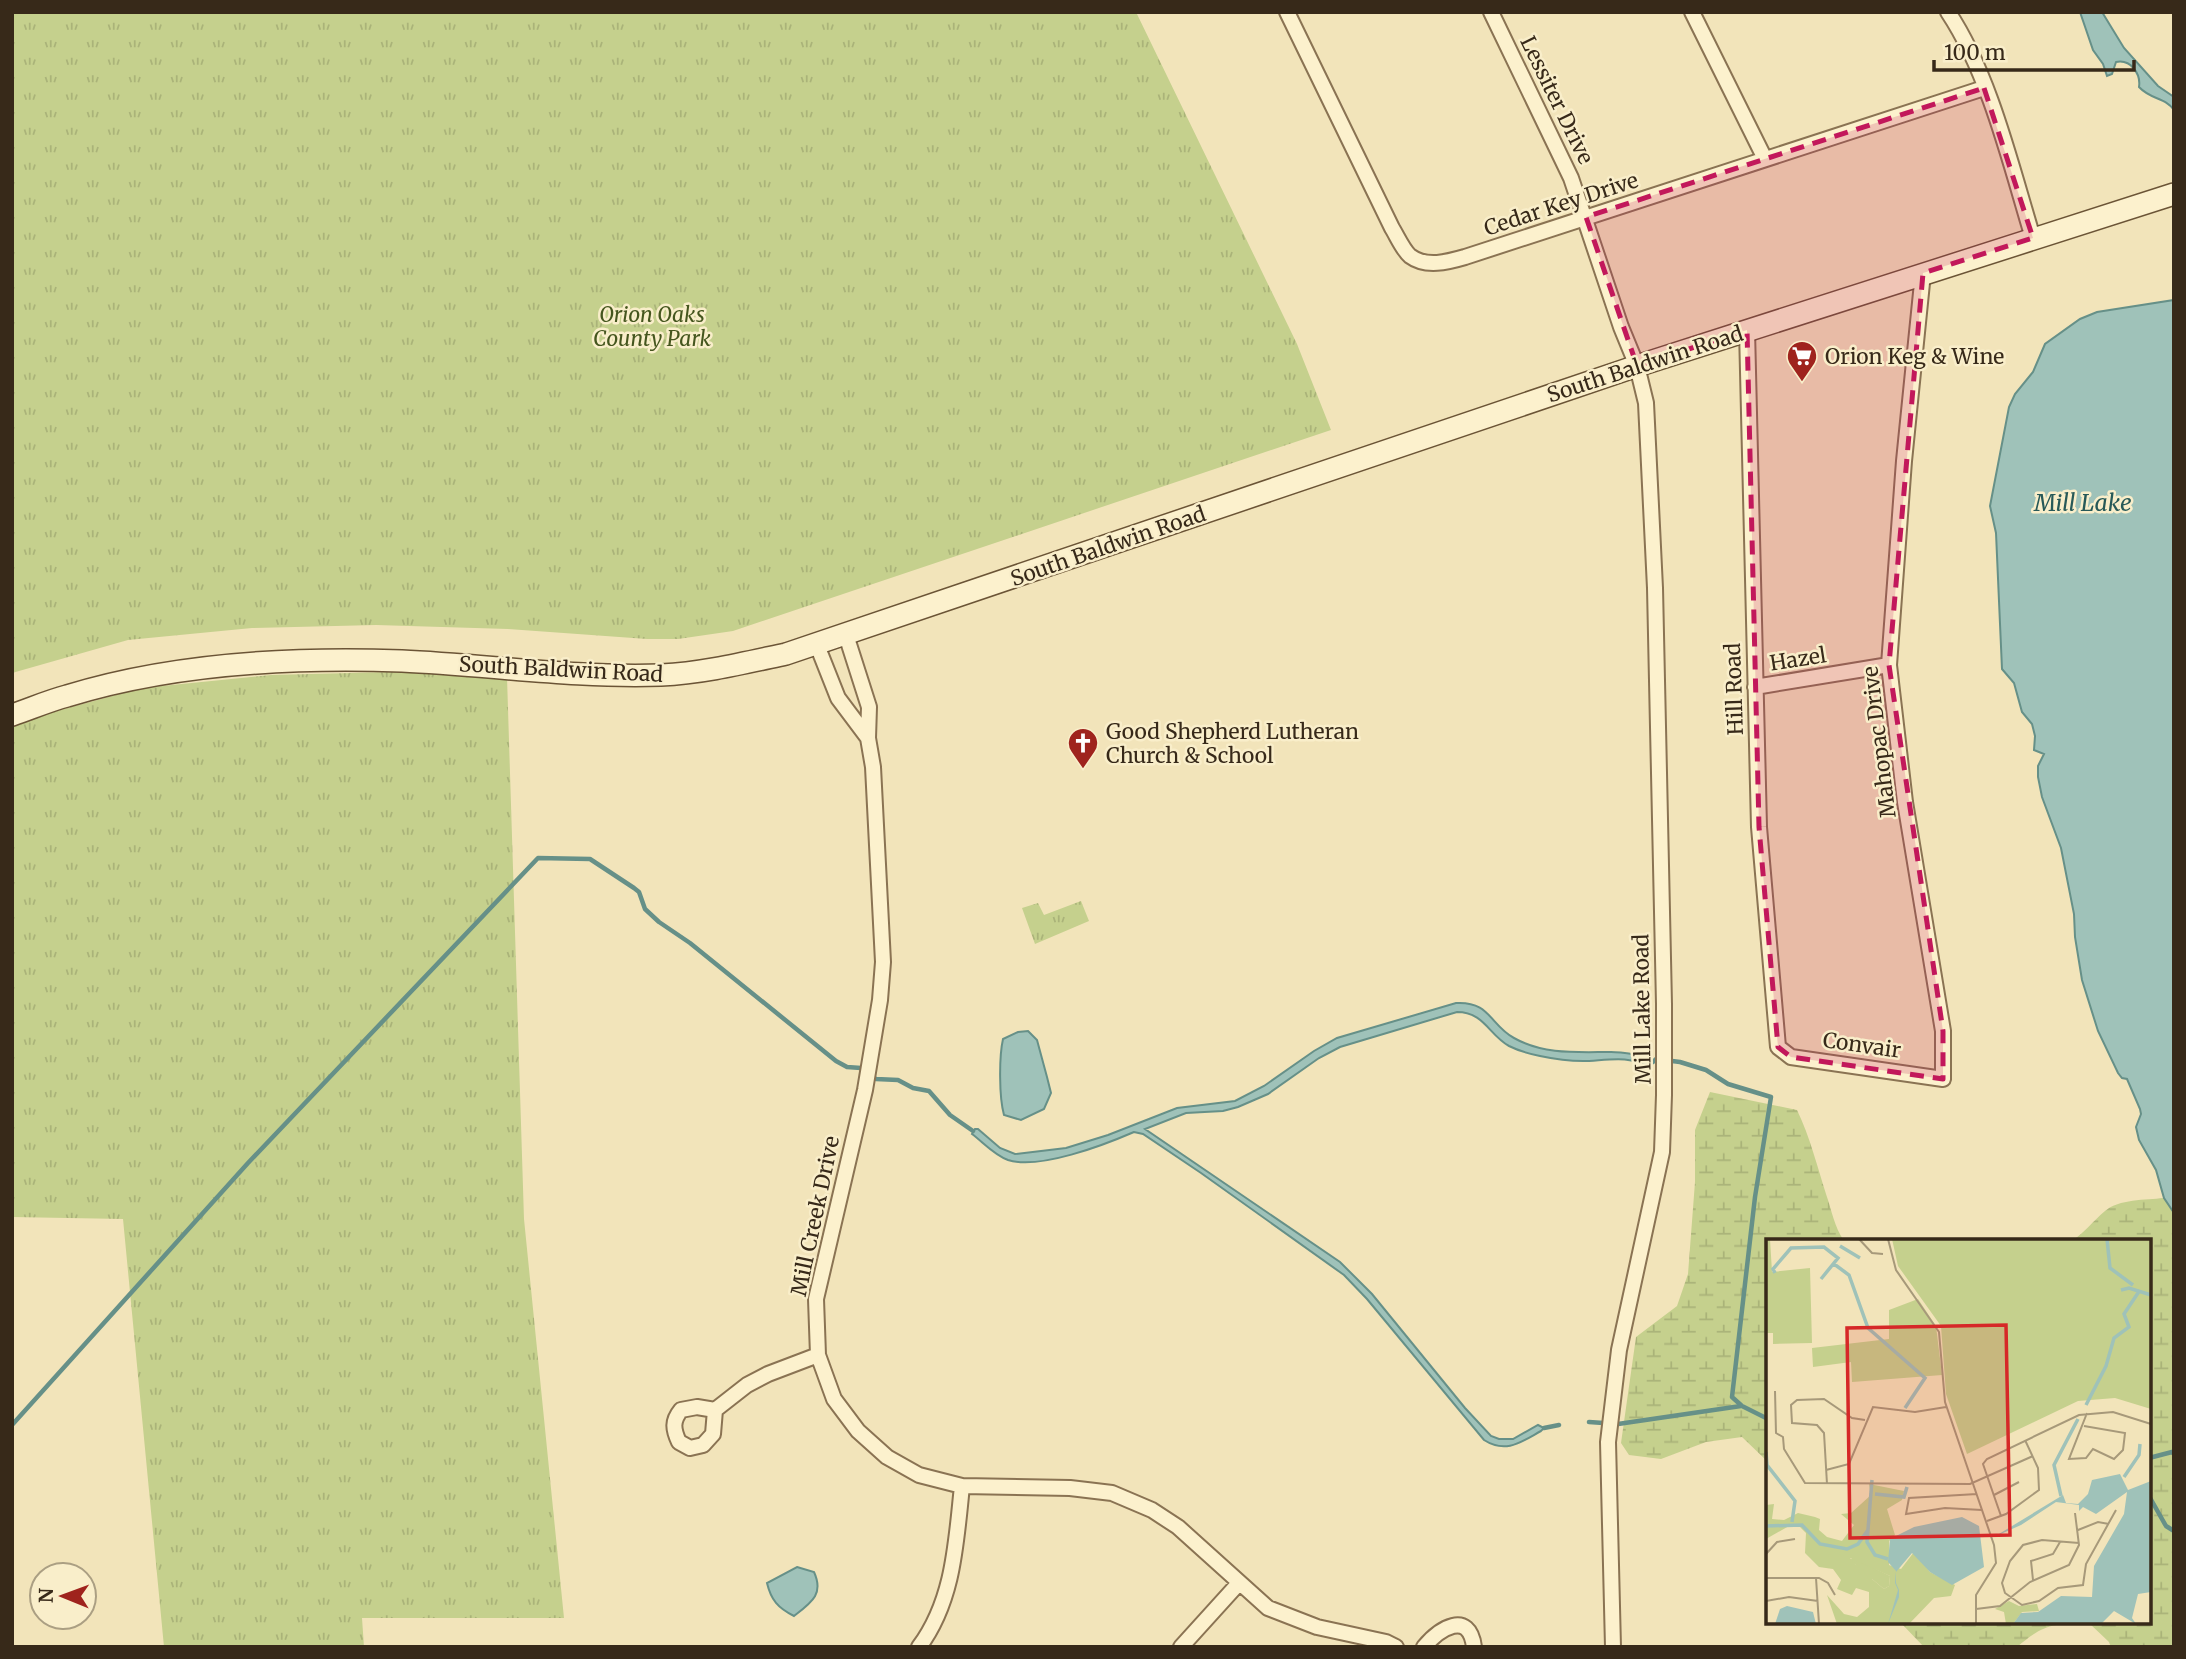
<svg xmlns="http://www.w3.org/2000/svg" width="2186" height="1659" font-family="Merriweather,serif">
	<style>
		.wetland { fill: url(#wetland-marsh) }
		.park { fill: url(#park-tufts) }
		.water { fill: #9fc2b9; stroke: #669088; stroke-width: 2 }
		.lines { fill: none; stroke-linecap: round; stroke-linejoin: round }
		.stream { stroke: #669088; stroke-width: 4.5 }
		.minor-casing { stroke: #8a7353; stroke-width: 18 }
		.secondary-casing { stroke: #6b5436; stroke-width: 24 }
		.minor { stroke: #fcf1cd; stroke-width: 14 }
		.secondary { stroke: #fcf1cd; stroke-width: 21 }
		.marked { fill: #c2185b; fill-opacity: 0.2; stroke: #c2185b; stroke-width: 5; stroke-dasharray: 14 9; stroke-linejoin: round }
		.labels { text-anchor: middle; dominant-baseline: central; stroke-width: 5; stroke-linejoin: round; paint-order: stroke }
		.street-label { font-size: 21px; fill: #372919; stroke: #f9eeca }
		.park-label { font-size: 21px; font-style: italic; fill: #45561e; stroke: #f9eeca }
		.poi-label { font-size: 21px; fill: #372919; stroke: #f9eeca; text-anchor: start }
		.water-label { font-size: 23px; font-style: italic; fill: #275958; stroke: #f9eeca }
		.inset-river { fill: none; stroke: #9fc2b9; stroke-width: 3.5 }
		.inset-road { fill: none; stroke: #a7997a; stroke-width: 2 }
		.view { fill: #d62828; fill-opacity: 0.15; stroke: #d62828; stroke-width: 3.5 }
		.inset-edge { fill: none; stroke: #372919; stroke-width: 3.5 }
	</style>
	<defs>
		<pattern id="wetland-marsh" width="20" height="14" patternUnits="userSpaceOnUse" patternTransform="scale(1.75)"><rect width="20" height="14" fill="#c5d08d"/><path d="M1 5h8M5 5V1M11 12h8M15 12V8" fill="none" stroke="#aab379"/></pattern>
		<pattern id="park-tufts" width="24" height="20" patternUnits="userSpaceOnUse" patternTransform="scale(1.75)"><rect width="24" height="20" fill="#c5d08d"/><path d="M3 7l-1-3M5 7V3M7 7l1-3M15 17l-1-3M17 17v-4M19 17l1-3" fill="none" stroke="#aab379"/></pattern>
	</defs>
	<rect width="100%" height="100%" fill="#f2e4ba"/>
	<path class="wetland" d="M 1710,1092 L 1797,1110 C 1810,1137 1817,1166 1826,1194 C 1832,1211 1834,1226 1844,1241 L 1768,1241 L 1768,1462 L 1742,1437 L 1706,1442 L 1661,1459 L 1629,1455 L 1621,1443 L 1636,1337 L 1677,1306 L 1688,1274 L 1695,1182 L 1695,1130 Z
		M 2164,1198 L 2174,1213 L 2174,1647 L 2111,1647 L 2109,1642 L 2089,1623 C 2054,1624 2045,1623 2017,1647 L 1924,1647 L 1900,1622 L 2149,1622 L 2149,1241 L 2072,1241 C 2085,1232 2093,1221 2105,1211 C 2119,1199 2145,1200 2164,1198 Z"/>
	<path class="park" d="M 12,12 L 1136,12 L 1297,344 L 1331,430 L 733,631 L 678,639 L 647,639 L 508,629 L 376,625 L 252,628 L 128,640 L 12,673 Z
		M 392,672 L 507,677 L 524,1219 L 564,1618 L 362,1618 L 364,1647 L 164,1647 L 123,1219 L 12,1217 L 12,723 L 142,688 L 271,675 Z
		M 1081,901 L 1089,921 L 1035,944 L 1022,908 L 1038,903 L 1044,915 Z"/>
	<path class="water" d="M 2080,12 L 2102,12 L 2124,48 L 2158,86 L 2174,97 L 2174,110 C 2165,97 2151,100 2139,87 C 2141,74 2131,59 2116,62 L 2112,74 L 2107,76 L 2103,64 L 2093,50 Z
		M 2174,300 L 2174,1213 L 2164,1198 L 2156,1170 L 2139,1140 L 2136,1127 L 2141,1114 L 2140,1109 L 2127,1079 L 2122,1078 L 2118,1073 L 2098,1031 L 2082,980 L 2075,937 L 2074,914 L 2061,848 L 2042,797 L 2038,777 L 2038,766 L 2044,754 L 2034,750 L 2035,736 L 2032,724 L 2022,712 L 2014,683 L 2002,669 L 1996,533 L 1990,506 L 2009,407 L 2015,394 L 2033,372 L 2045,344 L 2080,319 L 2097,312 Z
		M 1456,1003 C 1490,1001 1490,1025 1514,1038 C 1544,1055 1578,1052 1611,1052 C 1624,1052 1636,1055 1648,1056 L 1653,1062 L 1647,1067 C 1631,1054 1602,1061 1583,1061 C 1569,1061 1554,1059 1540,1056 C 1530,1054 1519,1051 1509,1046 C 1489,1035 1484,1012 1457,1012 L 1340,1047 L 1319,1058 L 1268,1094 L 1238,1107 L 1223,1111 L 1186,1113 L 1145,1129 L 1340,1262 L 1372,1294 L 1465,1408 L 1491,1436 L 1499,1439 L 1513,1439 L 1538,1425 L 1544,1428 L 1541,1431 C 1521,1442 1506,1454 1484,1440 L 1367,1299 L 1344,1275 L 1201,1173 L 1143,1134 L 1134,1132 C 1104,1145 1039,1170 1008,1160 C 994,1155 984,1143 972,1134 L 975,1129 L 978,1129 L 1000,1148 L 1015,1154 L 1066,1148 L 1108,1135 L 1177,1108 L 1235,1101 L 1264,1086 L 1314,1051 L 1337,1038 Z
		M 1028,1031 L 1037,1040 L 1047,1077 L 1051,1093 L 1044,1109 L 1021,1120 L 1004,1115 C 999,1097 999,1057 1003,1039 L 1018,1032 Z
		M 797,1567 L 814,1572 C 824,1594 812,1602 794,1616 C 778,1608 771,1600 767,1583 Z"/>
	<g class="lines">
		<path class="stream" d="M 1653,1062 L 1656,1059 L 1680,1062 L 1706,1070 L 1728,1084 L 1771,1097 L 1755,1197 L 1732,1397 L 1742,1406 L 1768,1419
			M 1589,1422 L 1618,1424 L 1741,1406
			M 12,1425 L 248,1163 L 538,858 L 590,859 L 634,888 L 639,892 L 645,909 L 659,922 L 690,943 L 836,1061 L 847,1067 L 861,1068 L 876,1079 L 898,1080 L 913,1088 L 929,1091 L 950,1115 L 973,1131
			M 1544,1428 L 1559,1425
			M 2149,1458 L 2172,1452 L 2174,1454
			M 2149,1496 L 2166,1526 L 2174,1531"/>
		<g class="minor-casing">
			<path id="minor" d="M 1287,12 L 1392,228 C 1397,236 1403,250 1410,256 C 1426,268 1448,262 1465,257 L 1984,88
				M 1491,12 L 1571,178 L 1621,327 L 1637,366 L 1646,403 L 1655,588 L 1664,1004 L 1664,1095 L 1662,1152 L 1619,1350 L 1608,1442 L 1613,1647
				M 1692,12 L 1765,159
				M 1948,12 C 1990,75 2011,166 2033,238
				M 1747,330 L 1759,827 L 1778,1047 L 1791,1057 L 1943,1079 L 1943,1031 L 1905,802 L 1889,665 L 1904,461 L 1923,273
				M 846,635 L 869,707 L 868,738 L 873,767 L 883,962 L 880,1000 L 865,1090 L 816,1299 L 818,1355 L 834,1399 L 858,1431 L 887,1457 L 919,1475 L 962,1486 L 1070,1488 L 1112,1493 L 1152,1510 L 1178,1527 L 1268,1608 L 1317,1627 L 1386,1642 L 1396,1647
				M 817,645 L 838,698 L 868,738
				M 1755,687 L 1889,665
				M 715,1410 L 713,1434 L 703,1445 L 690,1448 L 679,1442 C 673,1429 672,1421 681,1410 L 697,1407 L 715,1410 L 747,1385 L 768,1374 L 818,1355
				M 919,1647 C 954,1600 956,1542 962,1486
				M 1181,1647 L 1239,1583
				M 1424,1647 C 1439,1629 1469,1609 1474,1647"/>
		</g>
		<g class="secondary-casing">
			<path id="secondary" d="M 12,715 C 30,709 48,701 67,696 C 174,663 291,657 402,661 C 488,665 575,678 661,675 C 703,673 744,663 786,654 L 1637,366 L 2174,194"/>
		</g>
		<use href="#minor" class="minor"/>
		<use href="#secondary" class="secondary"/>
	</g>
	<path class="marked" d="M 1984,88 L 2033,238 L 1923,273 L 1889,665 L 1943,1031 L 1943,1079 L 1791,1057 L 1778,1047 L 1759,827 L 1747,330 L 1637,366 L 1586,217 Z"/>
	<defs>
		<g id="supermarket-pin" transform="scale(1.575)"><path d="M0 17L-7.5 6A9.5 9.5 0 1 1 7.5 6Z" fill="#9f231d" stroke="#f9eeca"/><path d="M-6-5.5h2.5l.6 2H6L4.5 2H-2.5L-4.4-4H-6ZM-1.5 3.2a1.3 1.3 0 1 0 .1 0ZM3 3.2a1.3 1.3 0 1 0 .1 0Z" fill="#fff"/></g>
		<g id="church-pin" transform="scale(1.575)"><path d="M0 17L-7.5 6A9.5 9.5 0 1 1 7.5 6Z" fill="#9f231d" stroke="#f9eeca"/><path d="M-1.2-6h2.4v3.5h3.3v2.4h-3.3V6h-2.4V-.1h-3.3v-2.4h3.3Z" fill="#fff"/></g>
	</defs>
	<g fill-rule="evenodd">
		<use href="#supermarket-pin" x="1802" y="356"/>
		<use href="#church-pin" x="1083" y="743"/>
	</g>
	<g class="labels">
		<g class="street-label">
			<text transform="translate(1557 100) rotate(64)">Lessiter Drive</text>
			<text transform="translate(1561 204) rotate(-18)">Cedar Key Drive</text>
			<text transform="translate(1645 364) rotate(-18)">South Baldwin Road</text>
			<text transform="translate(1108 546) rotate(-19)">South Baldwin Road</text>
			<text transform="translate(1798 659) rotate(-9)">Hazel</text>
			<text transform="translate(561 669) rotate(3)">South Baldwin Road</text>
			<text transform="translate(1734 689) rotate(-92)">Hill Road</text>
			<text transform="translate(1879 742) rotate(-97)">Mahopac Drive</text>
			<text transform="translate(1642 1009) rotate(-91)">Mill Lake Road</text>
			<text transform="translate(1862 1045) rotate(8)">Convair</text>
			<text transform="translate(815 1216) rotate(-78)">Mill Creek Drive</text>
		</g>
		<g class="park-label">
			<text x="652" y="314">Orion Oaks<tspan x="652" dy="24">County Park</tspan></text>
		</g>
		<g class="poi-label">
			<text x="1825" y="356">Orion Keg &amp; Wine</text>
			<text x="1106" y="731">Good Shepherd Lutheran<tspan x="1106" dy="24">Church &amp; School</tspan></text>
		</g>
		<g class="water-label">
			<text x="2083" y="502">Mill Lake</text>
		</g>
	</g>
	<g transform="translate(1766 1239)">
		<rect width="385" height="385" fill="#f2e4ba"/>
		<path d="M 88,319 L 124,337 L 123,347 L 118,350 L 106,340 L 91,340 L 90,326 L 83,321 Z" fill="#c5d08d"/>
		<path d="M 103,245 L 138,252 L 136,261 L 121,270 L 129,296 L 123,302 L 123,326 L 135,330 L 148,313 L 164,333 L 189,346 L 185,357 L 168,359 L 143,385 L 71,385 L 61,356 L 78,375 L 91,378 L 103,368 L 103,353 L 90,349 L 86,356 L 71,350 L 75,341 L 67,330 L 53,328 L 39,314 L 40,294 L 34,288 L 23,287 L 0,300 L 0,266 L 8,265 L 6,280 L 18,281 L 32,274 L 49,278 L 54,280 L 53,291 L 61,298 L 76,302 L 88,286 L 75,275 L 85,274 L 105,256 ZM 84,319 L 124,337 L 123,347 L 118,350 L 106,340 L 91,340 L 91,327 Z" fill="#c5d08d" fill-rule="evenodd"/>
		<path d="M 0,0 L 4,0 L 6,33 L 44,29 L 46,104 L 7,105 L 7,94 L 0,94 ZM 126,0 L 385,0 L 385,170 L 349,159 L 312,162 L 201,215 L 180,155 L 175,87 L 132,27 ZM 152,60 L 170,87 L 176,136 L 86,143 L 85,123 L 47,128 L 46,109 L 123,100 L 123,71 ZM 243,362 L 253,367 L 271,365 L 273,372 L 256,373 L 247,385 L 240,385 L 238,373 L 229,370 Z" fill="#c5d08d"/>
		<path d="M 354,235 L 362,251 L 385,242 L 385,353 L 372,355 L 366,379 L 370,385 L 348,372 L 335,385 L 247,385 L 255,374 L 272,373 L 295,357 L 326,358 L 328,327 L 358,275 L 361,253 L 330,275 L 317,268 L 313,272 L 313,266 L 290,263 L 255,286 L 228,298 L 297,256 L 300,264 L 312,265 L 322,255 L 326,241 ZM 196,278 L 213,287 L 218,328 L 186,346 L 164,333 L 146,314 L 130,333 L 130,344 L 133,351 L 133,358 L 122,385 L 132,351 L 129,344 L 130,332 L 122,323 L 124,300 L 148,288 ZM 21,367 L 47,373 L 50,385 L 9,385 L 14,370 Z" fill="#9fc2b9"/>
		<path class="inset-river" d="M 341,0 L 344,29 L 367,46M 74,7 L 94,19M 68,25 L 83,36 L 102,89 L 159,139 L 139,169M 9,34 L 7,30 L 25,9 L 58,8 L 72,19 L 55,40M 355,51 L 363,49 L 385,56M 320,166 L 340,127 L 348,99 L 363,88 L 358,75 L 374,51M 0,213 L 1,226 L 29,262 L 26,283M 358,238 L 373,216 L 374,205M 106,241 L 101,303 L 109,316 L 122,320M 109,255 L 138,258 L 141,248M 295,257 L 288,226 L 312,180M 0,287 L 36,286 L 54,305 L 81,310 L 92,305 L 102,291"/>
		<path class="inset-road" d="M 93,0 L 106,14 L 117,15M 122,0 L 130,31 L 173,93 L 179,163 L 228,306 L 230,324 L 210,356 L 210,385M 9,152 L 10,194 L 17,198 L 18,210 L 39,244 L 204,245 L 267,217M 318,187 L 359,194 L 357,211 L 348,220 L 327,210 L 320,219 L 303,220 L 321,174M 60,231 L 83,225 L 107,168 L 149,173 L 180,168M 61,245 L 58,194 L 51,186 L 26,184 L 25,166 L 31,161 L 58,160 L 86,179 L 99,181M 211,255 L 143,259 L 140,275 L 179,269 L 216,271M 228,256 L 253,243M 235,277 L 217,225 L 221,220 L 313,176 L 347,173 L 385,185M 221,282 L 240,275 L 273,251 L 272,229 L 259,201M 312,291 L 332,283 L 343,285M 313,304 L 276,301 L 257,306 L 244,322 L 236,344 L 239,354 L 256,366 L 273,362 L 292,349 L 317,346 L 320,325 L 350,271M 0,315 L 11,303 L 29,300M 0,339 L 53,339 L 62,344 L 69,356M 50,339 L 53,385M 267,341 L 265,322 L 287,315 L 294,303M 0,362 L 23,358 L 52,362M 210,370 L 234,367 L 264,343 L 303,326 L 313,306 L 309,274"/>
		<path class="view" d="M 240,86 L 244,296 L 84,299 L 81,89 Z"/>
		<rect width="385" height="385" class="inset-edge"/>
	</g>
	<rect width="2186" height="1659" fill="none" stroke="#372919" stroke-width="28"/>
	<g transform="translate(63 1596) rotate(271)"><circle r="33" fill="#f9eeca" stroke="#ab9f83" stroke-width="2"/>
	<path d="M0-5L12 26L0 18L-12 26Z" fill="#9f231d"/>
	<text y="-10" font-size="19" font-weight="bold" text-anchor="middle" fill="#372919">N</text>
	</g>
	<path d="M1934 60v10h200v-10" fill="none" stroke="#372919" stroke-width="3.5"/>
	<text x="1944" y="60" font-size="21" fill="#372919" stroke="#f9eeca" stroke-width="5" paint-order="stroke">100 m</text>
</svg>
